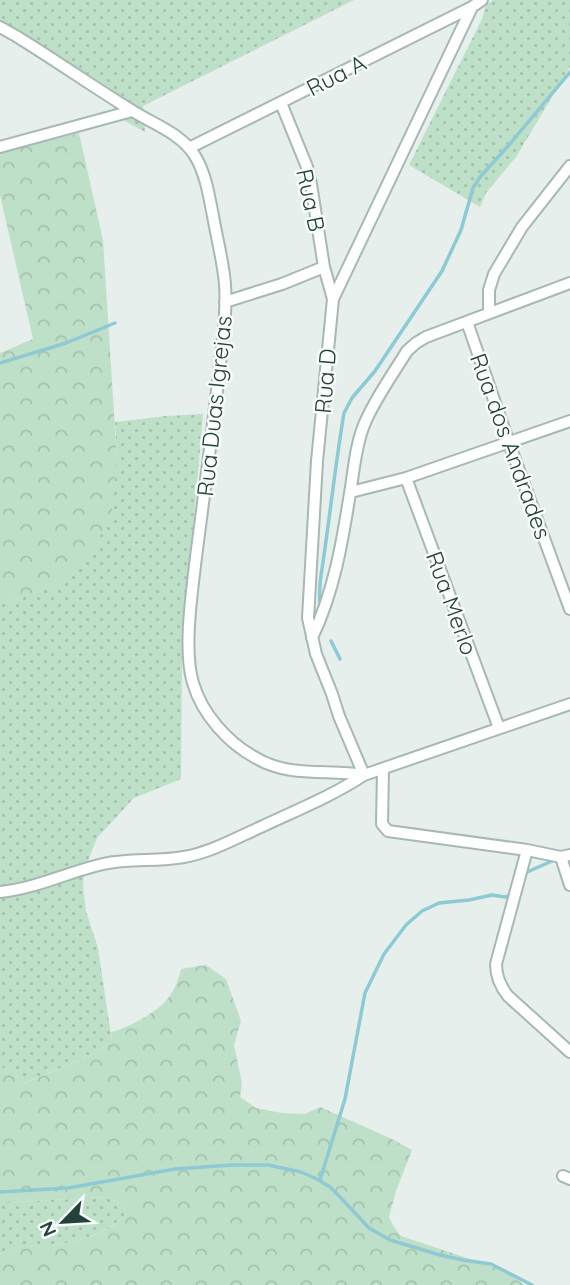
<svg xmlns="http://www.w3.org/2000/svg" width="570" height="1285" font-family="Quicksand,sans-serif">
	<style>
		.grass { fill: url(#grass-dots) }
		.forest { fill: url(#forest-crowns) }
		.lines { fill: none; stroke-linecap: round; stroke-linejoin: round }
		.stream { stroke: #8ec9d4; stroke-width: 3.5 }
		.minor-casing { stroke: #a8b8b2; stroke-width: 14 }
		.minor { stroke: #fff; stroke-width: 10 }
		.labels { text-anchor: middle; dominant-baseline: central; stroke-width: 5; stroke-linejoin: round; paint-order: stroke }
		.street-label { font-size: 23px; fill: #24423a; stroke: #f7fbf9 }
	</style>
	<defs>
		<pattern id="grass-dots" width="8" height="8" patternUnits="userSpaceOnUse" patternTransform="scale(1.75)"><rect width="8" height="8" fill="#bfe0c8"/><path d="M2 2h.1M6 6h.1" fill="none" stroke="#a4c1ad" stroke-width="1.8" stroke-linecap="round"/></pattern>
		<pattern id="forest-crowns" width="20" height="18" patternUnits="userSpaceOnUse" patternTransform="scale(1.75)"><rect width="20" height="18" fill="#bfe0c8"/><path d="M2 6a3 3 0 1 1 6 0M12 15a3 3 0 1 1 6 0" fill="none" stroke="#a4c1ad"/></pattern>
	</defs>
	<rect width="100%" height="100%" fill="#e6efeb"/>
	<path class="grass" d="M 0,0 L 354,0 L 143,106 L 145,132 L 123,120 L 96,84 L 85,74 L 35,41 L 0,23 Z
		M 493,0 L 570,0 L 570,67 L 516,157 L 486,193 L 480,207 L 409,165 L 482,19 L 486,5 Z
		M 203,414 L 182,658 L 181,779 L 134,798 L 97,838 L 84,871 L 83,887 L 86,911 L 98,948 L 112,1042 L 92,1055 L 22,1084 L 12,1069 L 0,1068 L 0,604 L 53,586 L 117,460 L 115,422 L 166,416 Z
		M 104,1197 L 119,1202 L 127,1213 C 110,1232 83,1241 59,1244 C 36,1247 22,1244 0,1254 L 0,1203 Z"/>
	<path class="forest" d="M 79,133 L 103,240 L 117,460 L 112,514 L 93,549 L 54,586 L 0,604 L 0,353 L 33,339 L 0,195 L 0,153 Z
		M 206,965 L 226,979 L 241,1021 L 234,1045 L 242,1083 L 240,1097 L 256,1108 L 282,1113 L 305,1114 L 320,1107 L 392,1139 L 412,1150 L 396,1191 L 389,1217 L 394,1227 L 401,1236 L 503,1270 L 525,1285 L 0,1285 L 0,1254 C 23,1243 35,1247 59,1244 C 83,1241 111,1232 127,1213 L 119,1202 L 104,1197 L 0,1203 L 0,1068 L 12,1069 L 23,1084 L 92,1055 L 112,1042 L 111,1032 C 120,1030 128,1026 136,1022 C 162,1008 174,998 181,969 Z"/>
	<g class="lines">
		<path class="stream" d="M 0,363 L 66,343 L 115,323
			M 320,603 C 318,585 322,572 324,555 C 331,507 336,460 344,413 L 352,398 L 375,371 L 442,271 L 461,230 L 473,188 L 480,177 L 509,145 L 570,72
			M 331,641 L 340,659
			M 525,873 L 552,861
			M 320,1180 L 345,1099 L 365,993 L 384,954 L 406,925 L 422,911 L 439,903 L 469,900 L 492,895 L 505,897 L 511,895
			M 0,1192 L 68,1188 L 175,1169 L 232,1165 L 268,1165 L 301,1172 L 317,1179 L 330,1187 L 340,1197 L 369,1228 L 390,1240 L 440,1255 L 463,1260 L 491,1264 L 532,1285"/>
		<g class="minor-casing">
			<path id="minor" d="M 0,27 L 16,36 C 55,60 92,86 131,110 C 153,124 181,133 195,156 C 206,174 209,196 213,216 C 217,239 223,261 225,284 C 227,314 222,344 219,373 C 212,435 204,496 196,557 C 192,592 183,650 193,683 C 202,714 228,743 256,758 C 290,778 327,769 364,775
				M 281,103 L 307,167 L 311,184 L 324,267 L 333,299
				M 0,147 L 132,111
				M 189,148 L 472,7 L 482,0
				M 225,302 L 282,284 L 324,267
				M 489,313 L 489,290 L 494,274 L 522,227 L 570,166
				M 467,322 L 509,443 L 570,609
				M 406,478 L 499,728
				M 351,492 L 406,478 L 570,421
				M 312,638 C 334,591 342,544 350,493 C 354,471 355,447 364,425 C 374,400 393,374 407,351 L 416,343 L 426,337 L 570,283
				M 383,770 L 382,824 L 388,831 L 527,850 L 561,857 L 570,855
				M 364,775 L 339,716 L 332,694 L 316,654 L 308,618 L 317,461 L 333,299 L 472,7
				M 527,850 L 496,964 C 496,977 500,986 508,996 L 570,1052
				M 561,857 L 570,885
				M 0,892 C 37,888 68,872 103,864 C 130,858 157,862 184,857 C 212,852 238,837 263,826 C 297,810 332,796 364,775 L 570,704
				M 563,1176 L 570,1179"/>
		</g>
		<use href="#minor" class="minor"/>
	</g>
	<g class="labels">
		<g class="street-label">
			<text transform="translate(336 75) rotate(-27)">Rua A</text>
			<text transform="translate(311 200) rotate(78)">Rua B</text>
			<text transform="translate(325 381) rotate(-85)">Rua D</text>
			<text transform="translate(214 406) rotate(-84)">Rua Duas Igrejas</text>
			<text transform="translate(511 446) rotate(70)">Rua dos Andrades</text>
			<text transform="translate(452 603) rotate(70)">Rua Merlo</text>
		</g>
	</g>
	<g transform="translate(63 1222) rotate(245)" stroke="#f7fbf9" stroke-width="5" paint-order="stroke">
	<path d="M0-5L12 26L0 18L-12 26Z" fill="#24423a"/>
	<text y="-10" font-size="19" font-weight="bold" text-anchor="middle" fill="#24423a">N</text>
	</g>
</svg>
